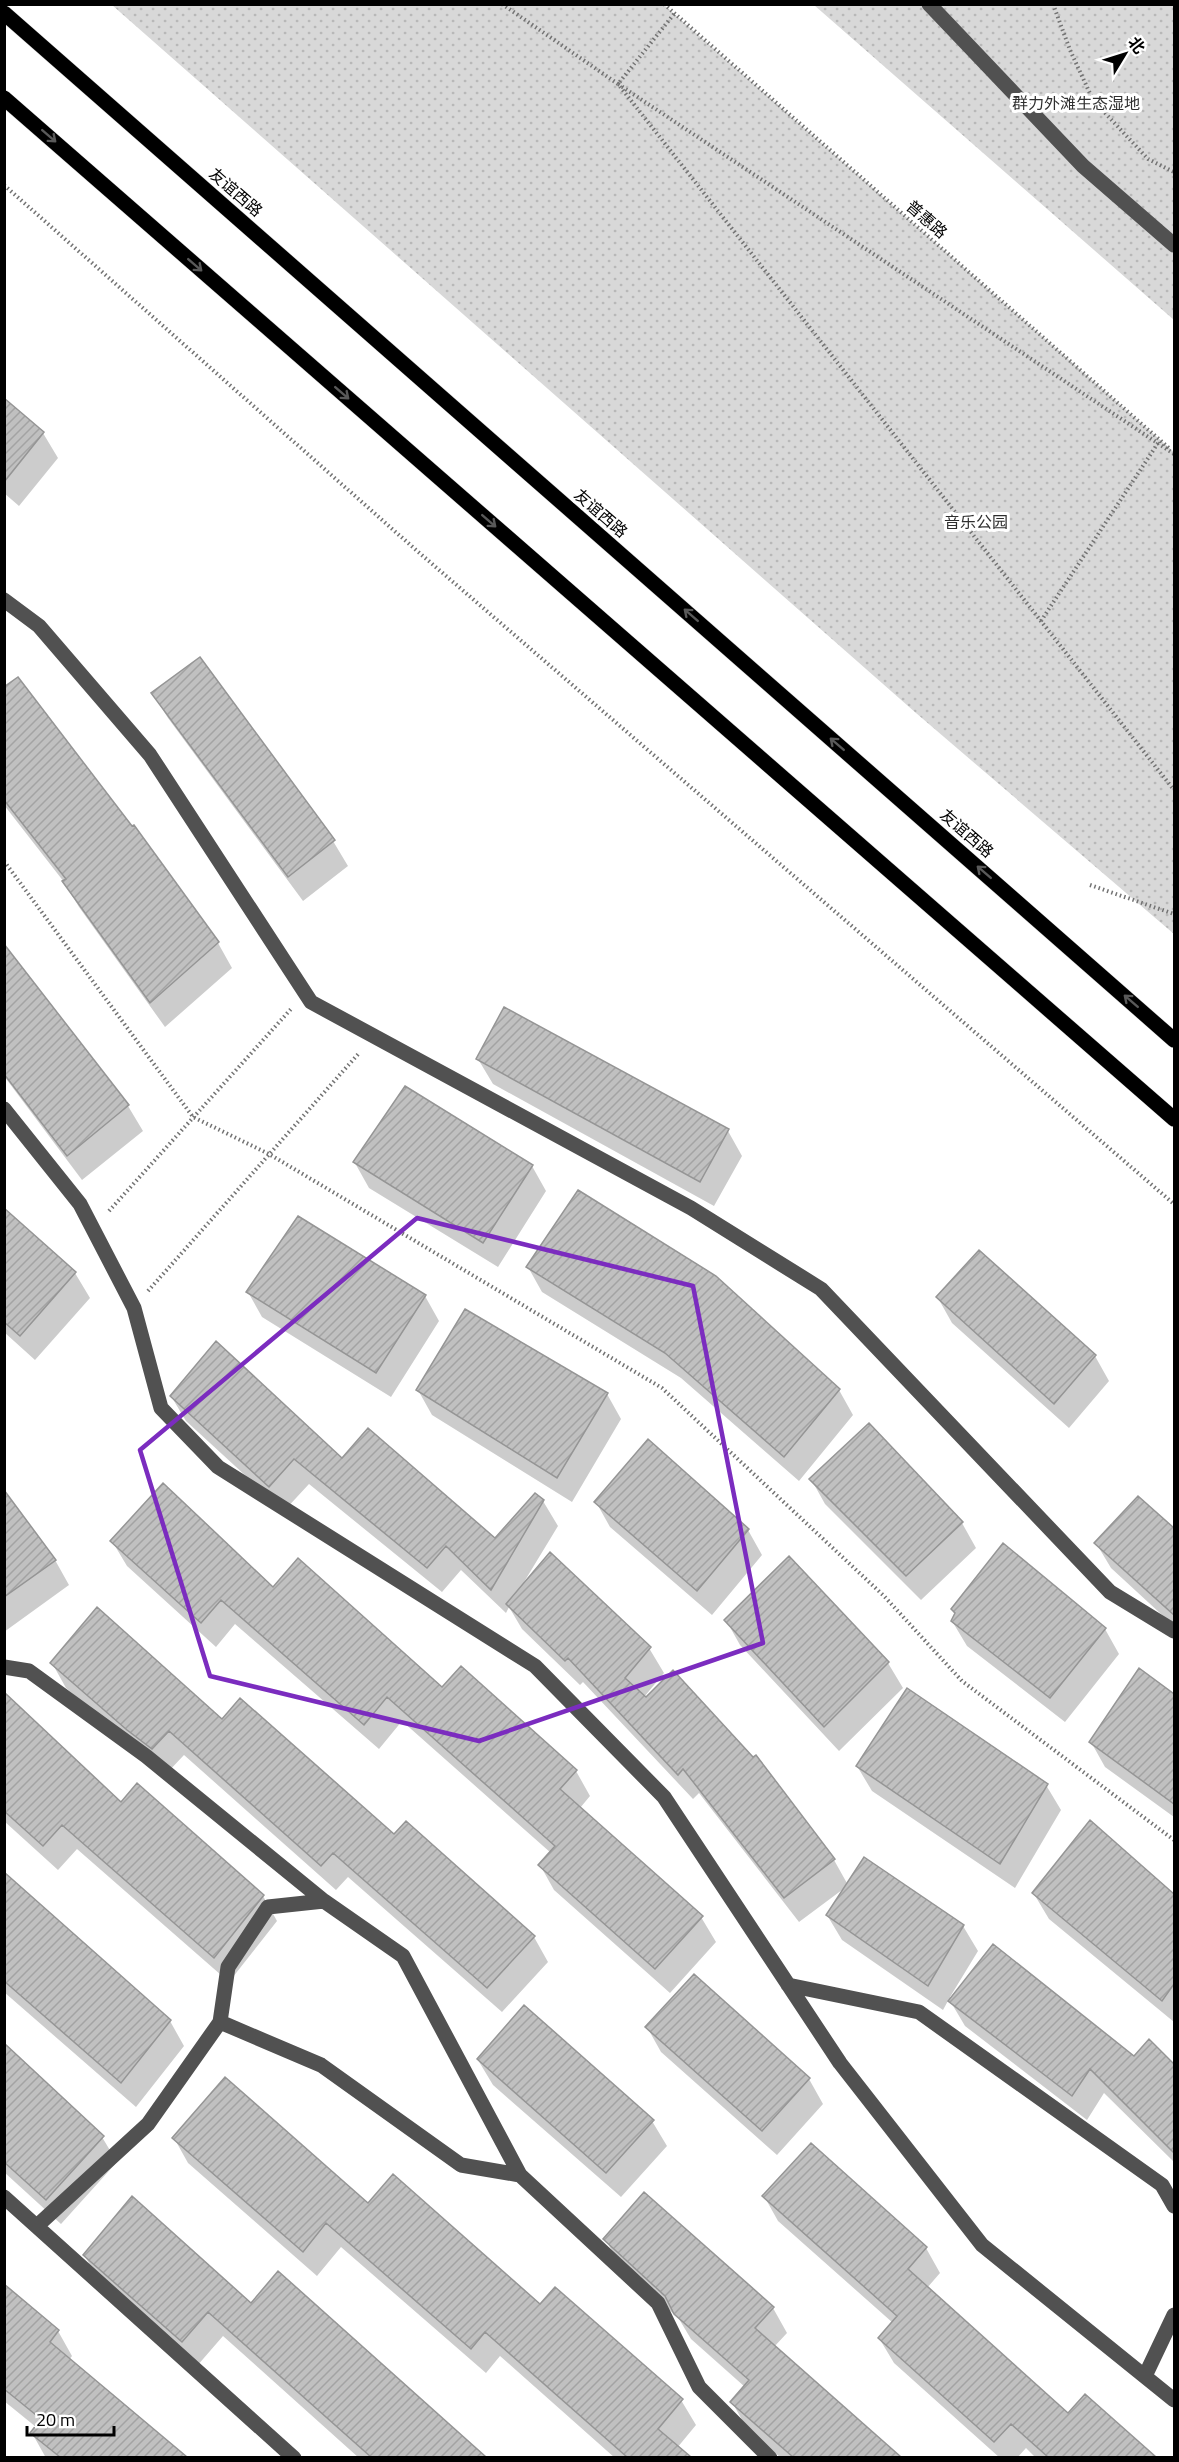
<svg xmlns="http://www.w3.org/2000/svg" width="1179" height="2462" font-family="'Titillium Web','Noto Sans SC',sans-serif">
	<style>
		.grass { fill: url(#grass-dots) }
		.shadow { fill: #0003 }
		.building { fill: url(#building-hatch); stroke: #959595; stroke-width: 1.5 }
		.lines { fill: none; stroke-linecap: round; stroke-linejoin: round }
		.major-casing { stroke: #dbdbdb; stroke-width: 16 }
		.path { stroke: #737373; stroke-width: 4; stroke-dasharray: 1.5 3; stroke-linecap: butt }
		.minor { stroke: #515151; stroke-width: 15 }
		.major { stroke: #000; stroke-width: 15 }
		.oneway { stroke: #595959 }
		.marked { fill: none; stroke: #7b2cbf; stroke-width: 4.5; stroke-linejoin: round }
		.labels { text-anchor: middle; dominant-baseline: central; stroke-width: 6; stroke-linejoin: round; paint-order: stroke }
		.park-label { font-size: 16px; fill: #2f2f2f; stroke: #fff }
		.street-label { font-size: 16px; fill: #000; stroke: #fff }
	</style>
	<defs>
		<pattern id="grass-dots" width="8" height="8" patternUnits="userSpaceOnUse" patternTransform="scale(1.5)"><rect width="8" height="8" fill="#d8d8d8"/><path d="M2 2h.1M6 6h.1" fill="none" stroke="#b8b8b8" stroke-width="1.8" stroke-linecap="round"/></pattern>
		<pattern id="building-hatch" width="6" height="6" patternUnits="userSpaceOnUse" patternTransform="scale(1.5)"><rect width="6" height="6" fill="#c0c0c0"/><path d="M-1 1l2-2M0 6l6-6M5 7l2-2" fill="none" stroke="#a3a3a3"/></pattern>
	</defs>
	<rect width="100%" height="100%" fill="#fff"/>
	<path class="grass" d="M 112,5 L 664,5 L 1174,452 L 1174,934 L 916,713 Z
		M 814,5 L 1174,5 L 1174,320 Z"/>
	<path class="shadow" d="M 4,400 L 43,433 L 58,458 L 19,506 L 4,493 Z
		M 4,689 L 218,943 L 232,968 L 165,1027 L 79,907 L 64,882 L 4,805 Z
		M 153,694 L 333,841 L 348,866 L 303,901 L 168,718 Z
		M 4,946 L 128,1106 L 143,1131 L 82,1180 L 4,1076 Z
		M 478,1059 L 728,1131 L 742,1156 L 714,1206 L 493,1084 Z
		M 355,1163 L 532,1166 L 546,1191 L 498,1267 L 369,1188 Z
		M 4,1210 L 75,1273 L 90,1298 L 35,1360 L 4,1332 Z
		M 528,1267 L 839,1390 L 853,1415 L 799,1481 L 681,1378 L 542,1292 Z
		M 248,1292 L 425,1296 L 439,1321 L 391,1397 L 262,1317 Z
		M 938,1298 L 1095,1356 L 1109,1381 L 1069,1428 L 952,1323 Z
		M 418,1390 L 607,1394 L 621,1419 L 572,1502 L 432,1415 Z
		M 171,1396 L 342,1461 L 495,1540 L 543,1501 L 558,1526 L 524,1582 L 649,1648 L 664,1673 L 644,1697 L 834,1860 L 848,1885 L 963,1926 L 978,1951 L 950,1997 L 1134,2058 L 1149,2042 L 1174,2066 L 1174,2162 L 1104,2093 L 1087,2120 L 965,2026 L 949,1999 L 943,2010 L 842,1940 L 827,1915 L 846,1887 L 799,1922 L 699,1793 L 693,1799 L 583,1682 L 580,1685 L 522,1629 L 509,1607 L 506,1613 L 461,1570 L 442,1592 L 309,1484 L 284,1511 L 186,1421 Z
		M 811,1479 L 962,1523 L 976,1548 L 921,1600 L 825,1504 Z
		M 4,1492 L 55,1560 L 69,1585 L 4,1632 Z
		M 1138,1498 L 1174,1530 L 1174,1626 L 1111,1568 L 1096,1543 Z
		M 596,1502 L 748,1530 L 762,1555 L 712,1615 L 610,1527 Z
		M 112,1541 L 273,1589 L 442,1689 L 462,1668 L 576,1771 L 590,1796 L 580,1808 L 701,1917 L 716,1942 L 670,1993 L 554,1890 L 540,1865 L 551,1853 L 402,1721 L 379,1749 L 235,1624 L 216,1647 L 127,1566 Z
		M 1003,1545 L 1105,1629 L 1119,1654 L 1065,1722 L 967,1646 L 952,1621 L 956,1616 L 952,1610 Z
		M 726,1620 L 888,1663 L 903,1688 L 839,1751 L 740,1645 Z
		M 52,1663 L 222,1721 L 534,1937 L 548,1962 L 502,2012 L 348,1877 L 336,1890 L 184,1755 L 167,1773 L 143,1755 L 66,1688 Z
		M 1139,1670 L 1174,1696 L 1174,1817 L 1105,1767 L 1091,1742 Z
		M 4,1699 L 121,1804 L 263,1896 L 277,1921 L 229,1982 L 77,1849 L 58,1870 L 4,1821 Z
		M 857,1766 L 1046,1785 L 1061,1810 L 1015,1888 L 872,1791 Z
		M 1090,1822 L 1174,1896 L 1174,2022 L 1049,1919 L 1034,1894 Z
		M 4,1874 L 170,2021 L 184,2046 L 136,2107 L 4,1992 Z
		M 647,2027 L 809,2079 L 823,2104 L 777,2155 L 661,2052 Z
		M 4,2057 L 102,2137 L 117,2162 L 61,2224 L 4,2172 Z
		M 478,2060 L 652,2121 L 667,2146 L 621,2197 L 493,2085 Z
		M 174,2138 L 368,2205 L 540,2306 L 681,2400 L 696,2425 L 677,2448 L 688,2458 L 615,2458 L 500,2356 L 486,2373 L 341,2247 L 317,2276 L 188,2163 Z
		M 764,2196 L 926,2248 L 940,2273 L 927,2288 L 1068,2415 L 1085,2396 L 1154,2458 L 1036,2458 L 1026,2448 L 1017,2458 L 1000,2458 L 894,2363 L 879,2338 L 893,2323 L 778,2221 Z
		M 605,2239 L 773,2308 L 787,2333 L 774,2347 L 898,2458 L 781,2458 L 746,2427 L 732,2402 L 745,2387 L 691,2339 L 679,2319 L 620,2264 Z
		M 84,2255 L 251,2305 L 278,2273 L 483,2458 L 359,2458 L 223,2336 L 197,2366 L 99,2280 Z
		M 4,2286 L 58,2331 L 72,2356 L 69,2360 L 185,2458 L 46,2458 L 32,2433 L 36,2427 L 4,2401 Z"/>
	<path class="building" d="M 4,398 L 44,432 L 4,482 Z
		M 200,657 L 335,840 L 288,877 L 151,693 Z
		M 18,677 L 132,826 L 134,825 L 219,942 L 150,1003 L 62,881 L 66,879 L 4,800 L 4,687 Z
		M 4,944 L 129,1105 L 67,1156 L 4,1074 Z
		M 504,1007 L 729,1129 L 700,1182 L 476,1059 Z
		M 405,1086 L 533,1165 L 483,1243 L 353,1162 Z
		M 578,1190 L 716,1276 L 840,1389 L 784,1457 L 665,1353 L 526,1267 Z
		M 4,1208 L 76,1272 L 20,1336 L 4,1322 Z
		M 298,1216 L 426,1295 L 376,1373 L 246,1292 Z
		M 979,1250 L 1096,1355 L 1054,1404 L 936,1297 Z
		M 465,1309 L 608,1393 L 557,1478 L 416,1390 Z
		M 216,1341 L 342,1458 L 368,1428 L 495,1538 L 535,1493 L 544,1500 L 491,1590 L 446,1546 L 427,1568 L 294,1459 L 269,1487 L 170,1396 Z
		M 869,1423 L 963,1522 L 906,1576 L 809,1479 Z
		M 648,1439 L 749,1529 L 697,1591 L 594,1502 Z
		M 163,1483 L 273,1587 L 298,1558 L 442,1687 L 461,1666 L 577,1770 L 560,1789 L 703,1916 L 655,1969 L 538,1865 L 555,1846 L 387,1697 L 364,1725 L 221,1600 L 201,1623 L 110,1541 Z
		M 4,1490 L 56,1560 L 4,1597 Z
		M 1138,1496 L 1174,1528 L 1174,1615 L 1094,1543 Z
		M 1003,1543 L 1106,1628 L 1050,1698 L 951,1621 L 955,1613 L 951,1609 Z
		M 550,1552 L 651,1647 L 625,1678 L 646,1697 L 673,1670 L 753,1757 L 756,1755 L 835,1859 L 784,1898 L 683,1769 L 678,1775 L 568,1658 L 565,1661 L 506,1604 Z
		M 789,1556 L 889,1662 L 824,1727 L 724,1620 Z
		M 97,1607 L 222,1719 L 240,1698 L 394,1834 L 406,1821 L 535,1936 L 487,1988 L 333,1853 L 321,1866 L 169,1731 L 152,1749 L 127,1730 L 50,1663 Z
		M 1139,1668 L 1174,1694 L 1174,1804 L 1089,1742 Z
		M 907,1688 L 1048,1784 L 1000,1864 L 856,1766 Z
		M 4,1692 L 121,1802 L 137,1783 L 264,1895 L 214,1958 L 62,1825 L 43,1846 L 4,1811 Z
		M 1090,1820 L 1174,1894 L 1174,1984 L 1162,2001 L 1032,1893 Z
		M 864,1857 L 964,1925 L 928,1986 L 826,1915 Z
		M 4,1872 L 171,2020 L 121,2083 L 4,1981 Z
		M 993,1944 L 1134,2056 L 1149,2039 L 1174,2064 L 1174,2153 L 1090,2069 L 1072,2096 L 948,2001 Z
		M 694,1974 L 810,2078 L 762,2131 L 645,2027 Z
		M 524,2005 L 654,2120 L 606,2173 L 477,2059 Z
		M 4,2043 L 104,2136 L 46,2200 L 4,2162 Z
		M 225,2077 L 368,2203 L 393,2174 L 540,2304 L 555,2287 L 683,2399 L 658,2429 L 691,2457 L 627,2457 L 485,2332 L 471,2349 L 326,2223 L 303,2252 L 172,2138 Z
		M 811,2143 L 927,2247 L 908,2269 L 1068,2413 L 1085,2394 L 1156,2457 L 1048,2457 L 1011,2424 L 994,2442 L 878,2338 L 897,2316 L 762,2196 Z
		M 644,2192 L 774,2307 L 755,2328 L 901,2457 L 793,2457 L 730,2402 L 749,2380 L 674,2314 L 665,2296 L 603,2239 Z
		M 132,2196 L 251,2303 L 278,2271 L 486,2457 L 371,2457 L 208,2312 L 182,2342 L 83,2255 Z
		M 4,2284 L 59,2330 L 50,2342 L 187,2457 L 60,2457 L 30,2433 L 41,2419 L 4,2389 Z"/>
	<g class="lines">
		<g class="major-casing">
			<path id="major" d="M 4,13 L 1174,1040
				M 4,98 L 1174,1119"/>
		</g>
		<path class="path" d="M 502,4 L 618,84 L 1174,790
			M 664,4 L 1169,448
			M 1053,4 L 1070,50 L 1093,100 L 1148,159 L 1174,172
			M 674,14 L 618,84 L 1174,454
			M 4,185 L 416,550 L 1174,1204
			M 1041,621 L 1158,443
			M 4,861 L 193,1117 L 269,1154 L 662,1388 L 884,1596 L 962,1681 L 1174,1840
			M 1090,885 L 1174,914
			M 109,1211 L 291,1009
			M 148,1291 L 360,1052"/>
		<path class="minor" d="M 929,4 L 1083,166 L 1174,245
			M 4,600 L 39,626 L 150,755 L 311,1002 L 691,1208 L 821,1289 L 1110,1592 L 1174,1631
			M 4,1109 L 80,1204 L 134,1308 L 161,1408 L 218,1467 L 535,1666 L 664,1797 L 840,2063 L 982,2245 L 1174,2400
			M 4,1667 L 29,1671 L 146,1756 L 324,1901
			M 788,1985 L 919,2012 L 1162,2185 L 1174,2206
			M 220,2022 L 321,2065 L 461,2165 L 520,2175
			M 4,2197 L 294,2458
			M 38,2225 L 148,2124 L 220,2022 L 228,1967 L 268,1907 L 324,1901 L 403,1956 L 520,2175 L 658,2303 L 699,2387 L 770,2458
			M 1145,2376 L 1174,2315"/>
		<use href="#major" class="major"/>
	</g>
	<defs><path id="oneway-shaft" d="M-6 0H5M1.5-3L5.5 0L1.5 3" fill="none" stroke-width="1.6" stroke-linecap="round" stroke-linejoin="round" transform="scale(1.5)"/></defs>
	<g class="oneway">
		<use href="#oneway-shaft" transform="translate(49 136) rotate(41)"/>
		<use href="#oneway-shaft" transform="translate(195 265) rotate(41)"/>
		<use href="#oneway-shaft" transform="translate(342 393) rotate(41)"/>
		<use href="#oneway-shaft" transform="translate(489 521) rotate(41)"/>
		<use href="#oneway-shaft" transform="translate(691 615) rotate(-139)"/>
		<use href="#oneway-shaft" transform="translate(837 744) rotate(-139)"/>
		<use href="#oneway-shaft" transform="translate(984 872) rotate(-139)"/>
		<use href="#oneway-shaft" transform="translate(1131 1001) rotate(-139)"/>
	</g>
	<path class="marked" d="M 417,1218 L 693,1286 L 763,1643 L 479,1741 L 210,1676 L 140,1450 Z"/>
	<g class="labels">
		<g class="park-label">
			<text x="1076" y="103">群力外滩生态湿地</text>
			<text x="976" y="522">音乐公园</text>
		</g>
		<g class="street-label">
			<text transform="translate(236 192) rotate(41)">友谊西路</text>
			<text transform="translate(927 219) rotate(41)">普惠路</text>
			<text transform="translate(601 513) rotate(41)">友谊西路</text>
			<text transform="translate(967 833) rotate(41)">友谊西路</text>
		</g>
	</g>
	<rect width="1179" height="2462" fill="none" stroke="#000000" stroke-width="12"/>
	<g transform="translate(1125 54) rotate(52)" stroke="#ffffff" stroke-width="4.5" paint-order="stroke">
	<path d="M0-4.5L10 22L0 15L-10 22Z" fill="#000000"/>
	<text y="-9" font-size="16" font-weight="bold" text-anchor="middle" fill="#000000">北</text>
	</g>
	<path d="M27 2426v9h87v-9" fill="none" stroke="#000000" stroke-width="3"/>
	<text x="36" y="2426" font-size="18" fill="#000000" stroke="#ffffff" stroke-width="4.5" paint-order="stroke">20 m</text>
</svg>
